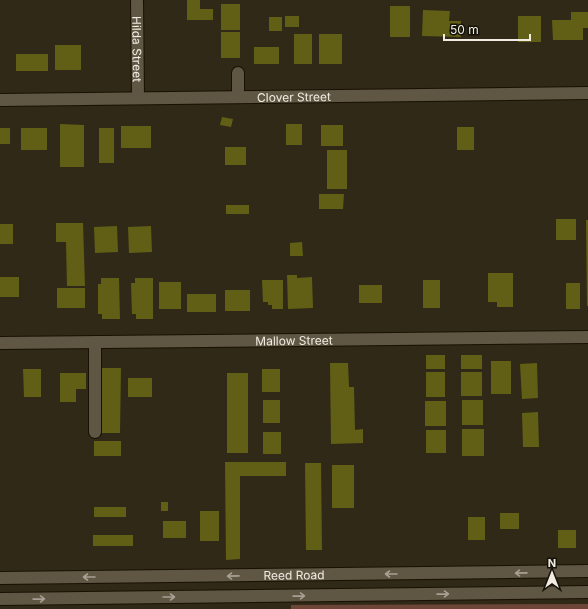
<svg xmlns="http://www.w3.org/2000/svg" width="588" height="609" font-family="Inter,sans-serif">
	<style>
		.green { fill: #6e4638 }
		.building { fill: #605f15 }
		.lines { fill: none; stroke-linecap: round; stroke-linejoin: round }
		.minor-casing { stroke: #181103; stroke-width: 14 }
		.minor { stroke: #5f5644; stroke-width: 12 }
		.oneway { stroke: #a8a092 }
		.labels { text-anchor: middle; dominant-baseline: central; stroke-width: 3; stroke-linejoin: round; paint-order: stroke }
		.street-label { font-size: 12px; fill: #f1ebe1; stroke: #15120a }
	</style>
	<rect width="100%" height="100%" fill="#312917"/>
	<path class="green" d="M 588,604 L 588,609 L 291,609 L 291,605 Z"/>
	<path class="building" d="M 187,0 L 200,0 L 200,9 L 213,9 L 213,20 L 187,20 Z
		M 221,4 L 240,4 L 240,30 L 221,30 Z
		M 390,6 L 410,6 L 410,37 L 390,37 Z
		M 423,10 L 450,11 L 449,21 L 461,21 L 461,37 L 422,36 Z
		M 571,12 L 588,12 L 588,28 L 583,28 L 583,40 L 553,40 L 552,20 L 571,20 Z
		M 285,16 L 299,16 L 299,27 L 285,27 Z
		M 518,16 L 541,16 L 541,42 L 518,42 Z
		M 269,17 L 282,17 L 282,31 L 269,31 Z
		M 221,32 L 240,32 L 240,58 L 221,58 Z
		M 294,34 L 312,34 L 312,64 L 294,64 Z
		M 319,34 L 342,34 L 342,64 L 319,64 Z
		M 55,45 L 81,45 L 81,70 L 55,70 Z
		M 254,47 L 279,47 L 279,64 L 254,64 Z
		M 16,54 L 48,54 L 48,71 L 16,71 Z
		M 222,117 L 233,119 L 231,127 L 220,125 Z
		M 60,124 L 84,125 L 84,167 L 60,167 Z
		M 286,124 L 302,124 L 302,145 L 286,145 Z
		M 321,125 L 343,125 L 343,146 L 321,146 Z
		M 121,126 L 151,126 L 151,148 L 121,148 Z
		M 457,127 L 474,127 L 474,150 L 457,150 Z
		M 0,128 L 10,128 L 10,144 L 0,144 Z
		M 21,128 L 47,128 L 47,150 L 21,150 Z
		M 99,128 L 114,128 L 114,163 L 99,163 Z
		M 225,147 L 246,147 L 246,165 L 225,165 Z
		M 327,150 L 347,150 L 347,189 L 327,189 Z
		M 319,194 L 344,194 L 343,209 L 319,209 Z
		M 226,205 L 249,205 L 249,214 L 226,214 Z
		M 556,219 L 576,219 L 576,240 L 556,240 Z
		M 586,220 L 588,220 L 588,306 L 587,306 Z
		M 56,223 L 83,223 L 85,286 L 67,286 L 66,242 L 56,242 Z
		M 0,224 L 13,224 L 13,244 L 0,244 Z
		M 117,226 L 118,252 L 95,253 L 94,227 Z
		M 151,226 L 152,252 L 129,253 L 128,227 Z
		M 302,242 L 303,256 L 290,256 L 290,243 Z
		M 488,273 L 513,273 L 513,307 L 497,307 L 497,302 L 488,302 Z
		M 287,275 L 297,275 L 297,278 L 312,277 L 313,308 L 288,309 Z
		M 0,277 L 19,277 L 19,297 L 0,297 Z
		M 101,278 L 119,278 L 120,319 L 102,319 L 102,314 L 98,314 L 98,284 L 101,284 Z
		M 135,278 L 153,278 L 153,319 L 136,319 L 136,314 L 132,314 L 131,283 L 135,283 Z
		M 262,280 L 283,280 L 283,309 L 272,309 L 272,305 L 268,305 L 268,302 L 263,302 Z
		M 423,280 L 440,280 L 440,308 L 423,308 Z
		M 159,282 L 181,282 L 181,309 L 159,309 Z
		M 566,283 L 580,283 L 580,309 L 566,309 Z
		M 359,285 L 382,285 L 382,303 L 359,303 Z
		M 57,288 L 85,288 L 85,308 L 57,308 Z
		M 225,290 L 250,290 L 250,311 L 225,311 Z
		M 187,294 L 216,294 L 216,312 L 187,312 Z
		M 426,355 L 445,355 L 445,369 L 426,369 Z
		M 461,355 L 482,355 L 482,369 L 461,369 Z
		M 491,361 L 511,361 L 511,394 L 491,394 Z
		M 330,363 L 348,363 L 349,387 L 354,387 L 355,430 L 363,429 L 363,443 L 331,444 Z
		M 537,363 L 538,398 L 522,399 L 520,364 Z
		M 99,368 L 121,368 L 120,433 L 99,433 Z
		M 23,369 L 41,369 L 41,397 L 24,397 Z
		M 262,369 L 280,369 L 280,392 L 262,392 Z
		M 426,372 L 445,372 L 445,397 L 426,397 Z
		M 461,372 L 482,372 L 482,396 L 461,396 Z
		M 60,373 L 86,373 L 86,389 L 76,389 L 76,402 L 60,402 Z
		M 227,373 L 248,373 L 248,453 L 227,453 Z
		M 128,378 L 152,378 L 152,397 L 128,397 Z
		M 263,400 L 280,400 L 280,423 L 263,423 Z
		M 462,400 L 483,400 L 483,425 L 462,425 Z
		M 425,401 L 446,401 L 446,426 L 425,426 Z
		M 538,412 L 539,447 L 523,447 L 522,413 Z
		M 462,429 L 484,429 L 484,456 L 462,456 Z
		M 426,430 L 446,430 L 446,453 L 426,453 Z
		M 263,432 L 281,432 L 281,454 L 263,454 Z
		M 94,441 L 121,441 L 121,456 L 94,456 Z
		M 225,462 L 286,462 L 286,476 L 240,476 L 240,559 L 226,560 Z
		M 305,463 L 321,463 L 322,550 L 306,550 Z
		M 332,465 L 354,465 L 354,508 L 332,508 Z
		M 161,502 L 168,502 L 168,511 L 161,511 Z
		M 94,507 L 126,507 L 126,517 L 94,517 Z
		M 200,511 L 219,511 L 219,541 L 200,541 Z
		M 500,513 L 519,513 L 519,529 L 500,529 Z
		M 468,517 L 485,517 L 485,540 L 468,540 Z
		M 163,521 L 186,521 L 186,538 L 163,538 Z
		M 558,530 L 576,530 L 576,548 L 558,548 Z
		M 93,535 L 133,535 L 133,546 L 93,546 Z"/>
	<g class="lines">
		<g class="minor-casing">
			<g id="minor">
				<path id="s1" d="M 137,0 L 138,97"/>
				<path d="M 238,73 L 238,96"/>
				<path id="s2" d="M 0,100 L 588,93"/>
				<path d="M 95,342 L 95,432"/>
				<path id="s3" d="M 0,343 L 588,337"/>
				<path id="s4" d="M 0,578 L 588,571"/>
				<path d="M 0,599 L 588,592"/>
			</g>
		</g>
		<use href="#minor" class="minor"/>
	</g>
	<defs><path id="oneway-shaft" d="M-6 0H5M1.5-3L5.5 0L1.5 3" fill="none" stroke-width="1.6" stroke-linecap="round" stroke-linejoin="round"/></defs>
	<g class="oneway">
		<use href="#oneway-shaft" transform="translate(521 573) rotate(179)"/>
		<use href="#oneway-shaft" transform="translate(391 574) rotate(180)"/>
		<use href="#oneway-shaft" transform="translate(233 576) rotate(179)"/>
		<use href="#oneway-shaft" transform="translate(89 577) rotate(180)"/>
		<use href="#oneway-shaft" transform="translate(443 594) rotate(-1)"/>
		<use href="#oneway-shaft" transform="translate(299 596) rotate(-1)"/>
		<use href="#oneway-shaft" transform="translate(169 597)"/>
		<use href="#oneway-shaft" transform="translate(39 599) rotate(-1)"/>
	</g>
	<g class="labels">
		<g class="street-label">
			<text stroke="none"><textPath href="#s1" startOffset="49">Hilda Street</textPath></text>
			<text stroke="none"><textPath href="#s2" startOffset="294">Clover Street</textPath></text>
			<text stroke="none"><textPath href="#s3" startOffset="294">Mallow Street</textPath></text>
			<text stroke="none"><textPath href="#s4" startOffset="294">Reed Road</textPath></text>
		</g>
	</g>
	<g transform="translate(552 573)" stroke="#15120a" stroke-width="3" paint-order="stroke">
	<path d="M0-3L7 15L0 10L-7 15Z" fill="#f1ebe1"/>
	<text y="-6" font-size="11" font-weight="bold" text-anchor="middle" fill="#f1ebe1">N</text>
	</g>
	<path d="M444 34v6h86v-6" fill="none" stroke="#f1ebe1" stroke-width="2"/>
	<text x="450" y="34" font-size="12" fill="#f1ebe1" stroke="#15120a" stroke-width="3" paint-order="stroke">50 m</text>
</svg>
